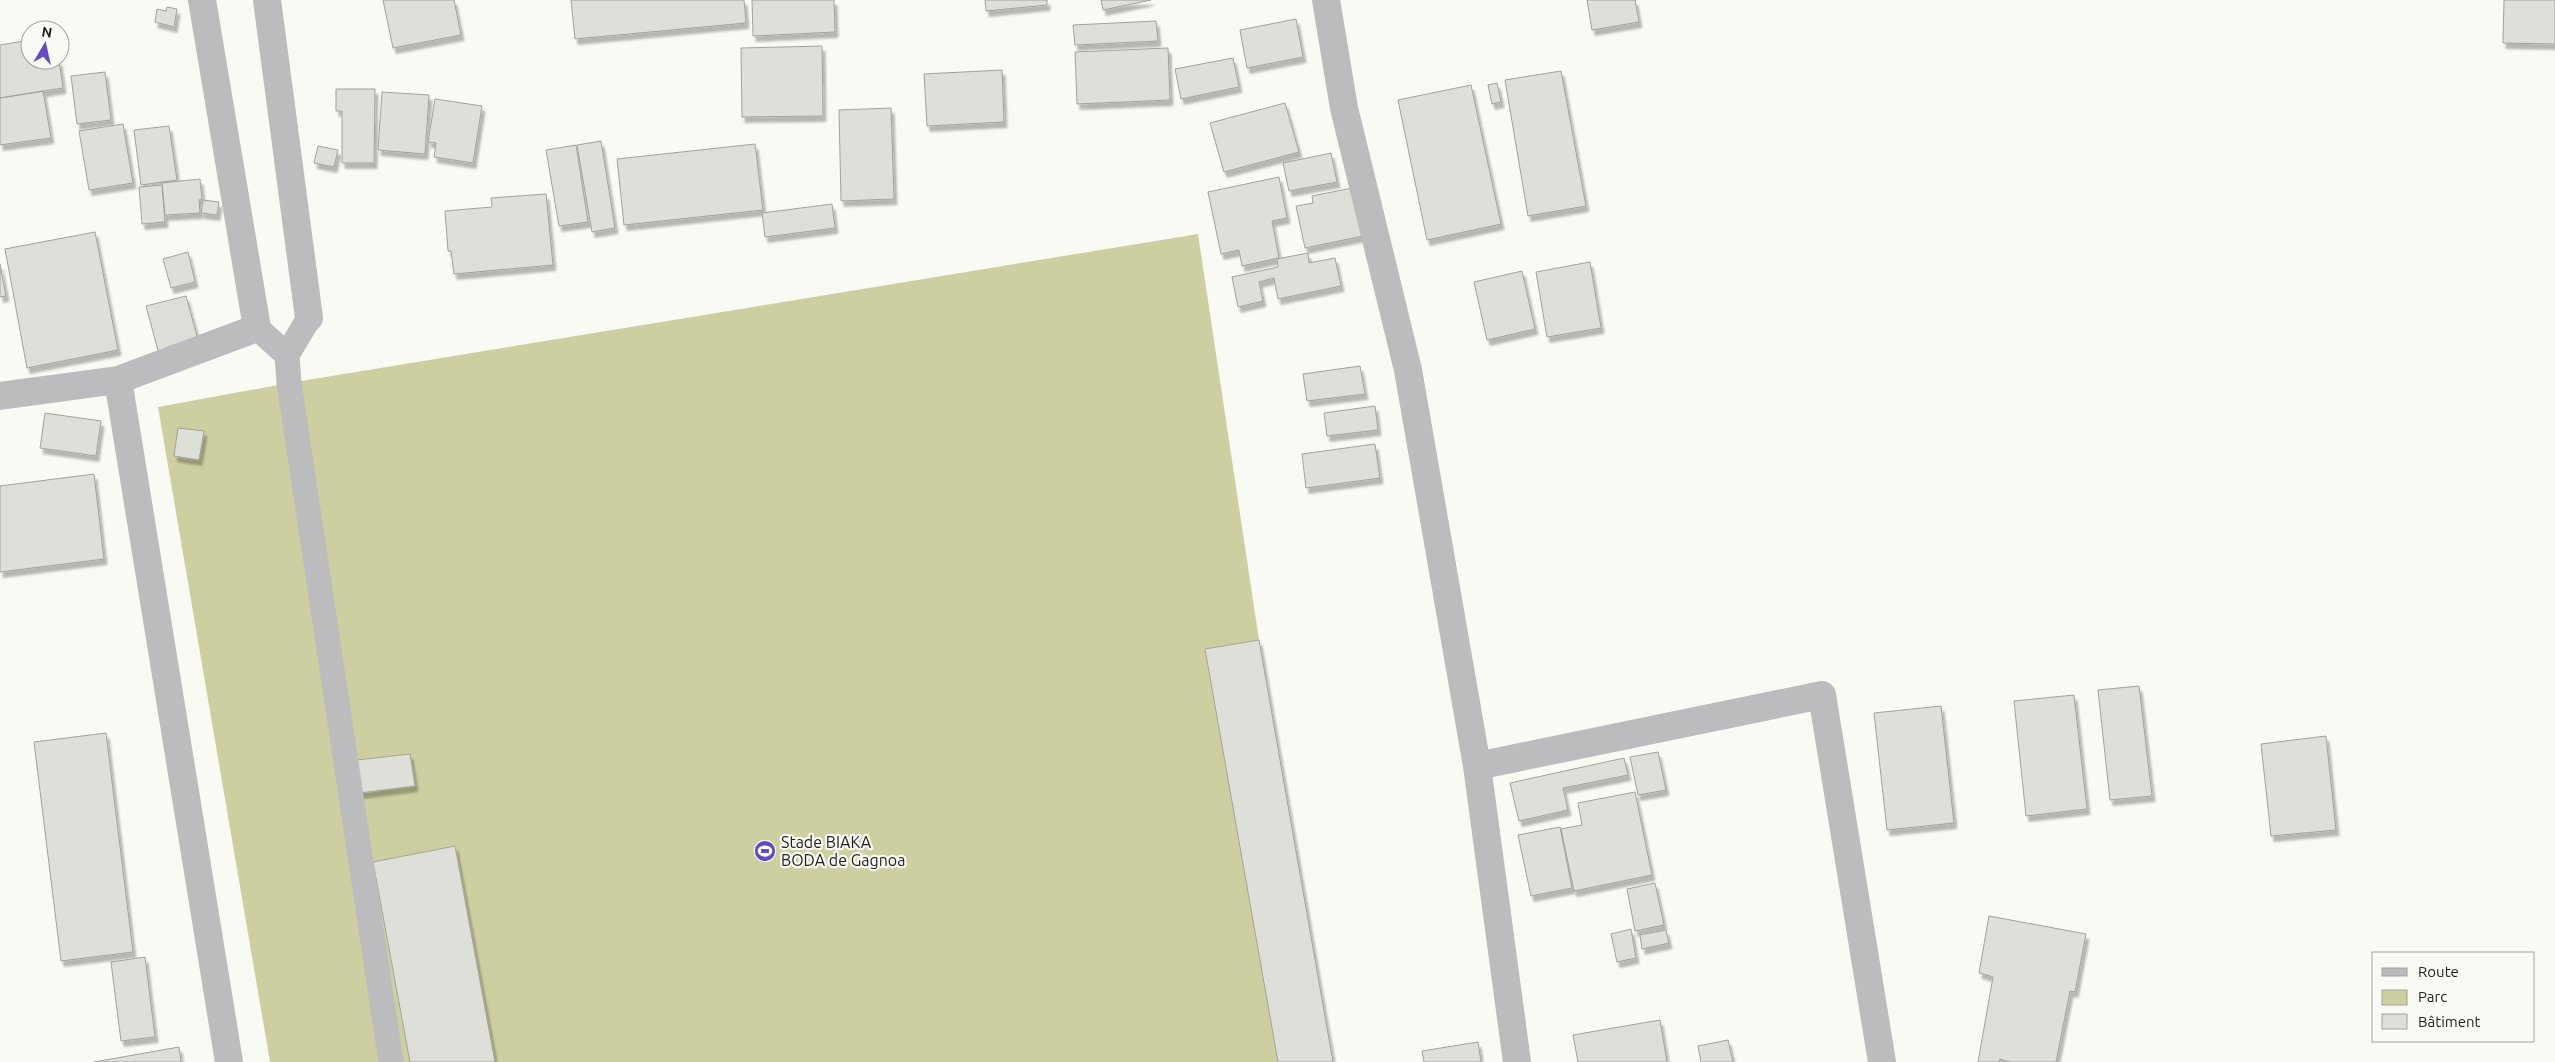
<svg xmlns="http://www.w3.org/2000/svg" width="2555" height="1062" font-family="Ubuntu,sans-serif">
	<style>
		.green { fill: #cecfa0 }
		.building { fill: #dfdfd9; stroke: #a2a29c; filter: url(#shadow) }
		.lines { fill: none; stroke-linecap: round; stroke-linejoin: round }
		.lane { stroke: #bcbbbe; stroke-width: 25 }
		.street { stroke: #bcbbbe; stroke-width: 28 }
		.labels { text-anchor: middle; dominant-baseline: central; stroke-width: 4.5; stroke-linejoin: round; paint-order: stroke }
		.poi-label { font-size: 16px; fill: #1e1e1c; stroke: #f9faf3; text-anchor: start }
	</style>
	<defs>
		<filter id="shadow"><feDropShadow dx="3" dy="5.5" stdDeviation="1" flood-color="#0004"/></filter>
	</defs>
	<rect width="100%" height="100%" fill="#f9faf3"/>
	<path class="green" d="M 1198,234 L 1259,640 L 1333,1062 L 270,1062 L 158,407 L 289,383 Z"/>
	<path class="building" d="M 383,0 L 454,0 L 461,35 L 393,48 Z
		M 571,0 L 744,0 L 746,23 L 575,39 Z
		M 752,0 L 834,0 L 835,32 L 753,36 Z
		M 985,0 L 1047,0 L 1047,5 L 986,11 Z
		M 1101,0 L 1151,0 L 1103,10 Z
		M 1587,0 L 1635,0 L 1639,22 L 1592,30 Z
		M 2504,0 L 2555,0 L 2555,44 L 2503,43 Z
		M 167,7 L 177,9 L 174,27 L 155,22 L 157,9 L 166,11 Z
		M 1296,19 L 1303,57 L 1247,68 L 1240,30 Z
		M 1156,21 L 1158,41 L 1075,45 L 1073,25 Z
		M 30,40 L 30,60 L 59,60 L 63,88 L 0,98 L 0,45 Z
		M 822,46 L 823,116 L 742,117 L 741,48 Z
		M 1168,48 L 1170,100 L 1077,104 L 1075,52 Z
		M 1233,58 L 1239,87 L 1181,99 L 1175,69 Z
		M 1002,70 L 1004,122 L 927,126 L 924,74 Z
		M 1561,71 L 1586,206 L 1528,216 L 1505,80 Z
		M 105,72 L 111,120 L 77,124 L 71,76 Z
		M 1497,83 L 1501,102 L 1492,104 L 1488,85 Z
		M 1471,85 L 1501,224 L 1427,240 L 1398,100 Z
		M 336,89 L 375,89 L 374,163 L 342,163 L 342,111 L 336,111 Z
		M 43,91 L 51,138 L 0,145 L 0,98 Z
		M 382,92 L 429,95 L 425,154 L 378,150 Z
		M 435,99 L 482,106 L 473,163 L 434,157 L 436,143 L 428,142 Z
		M 1285,103 L 1299,152 L 1224,172 L 1210,123 Z
		M 891,108 L 894,199 L 841,201 L 839,110 Z
		M 123,124 L 133,183 L 89,190 L 79,131 Z
		M 169,126 L 177,180 L 141,185 L 134,130 Z
		M 601,141 L 615,228 L 592,232 L 577,145 Z
		M 755,144 L 763,210 L 624,225 L 617,159 Z
		M 576,145 L 588,222 L 559,226 L 546,150 Z
		M 318,146 L 338,150 L 334,167 L 314,163 Z
		M 1331,153 L 1337,182 L 1289,191 L 1283,163 Z
		M 1279,177 L 1287,218 L 1272,221 L 1279,258 L 1242,266 L 1239,250 L 1221,254 L 1208,192 Z
		M 200,179 L 202,199 L 199,200 L 200,213 L 165,215 L 162,183 Z
		M 162,185 L 165,222 L 142,224 L 139,187 Z
		M 1352,188 L 1363,236 L 1305,248 L 1296,206 L 1313,203 L 1312,196 Z
		M 546,194 L 553,265 L 454,274 L 451,251 L 448,251 L 445,211 L 492,207 L 491,198 Z
		M 203,200 L 219,202 L 217,215 L 201,213 Z
		M 832,204 L 835,228 L 765,237 L 762,213 Z
		M 95,232 L 118,350 L 27,368 L 5,249 Z
		M 188,252 L 195,282 L 171,288 L 163,259 Z
		M 1308,253 L 1309,263 L 1335,258 L 1341,286 L 1278,299 L 1274,278 L 1259,282 L 1263,301 L 1238,307 L 1232,277 L 1278,267 L 1277,259 Z
		M 1590,262 L 1601,328 L 1547,337 L 1536,272 Z
		M 0,264 L 6,296 L 0,297 Z
		M 1522,271 L 1535,329 L 1487,340 L 1474,282 Z
		M 186,296 L 199,343 L 159,354 L 146,306 Z
		M 1360,366 L 1365,394 L 1307,401 L 1303,374 Z
		M 1375,406 L 1378,430 L 1327,436 L 1324,413 Z
		M 45,413 L 101,421 L 96,456 L 40,448 Z
		M 178,428 L 204,431 L 199,460 L 174,456 Z
		M 1375,444 L 1380,478 L 1306,488 L 1302,454 Z
		M 94,474 L 104,559 L 0,572 L 0,486 Z
		M 1259,640 L 1333,1062 L 1278,1062 L 1205,649 Z
		M 2139,686 L 2152,796 L 2110,800 L 2098,690 Z
		M 2074,695 L 2087,809 L 2026,816 L 2014,701 Z
		M 1941,706 L 1954,823 L 1887,830 L 1874,713 Z
		M 106,733 L 133,952 L 61,961 L 34,742 Z
		M 2326,736 L 2336,830 L 2271,836 L 2261,744 Z
		M 1658,752 L 1666,790 L 1638,795 L 1630,757 Z
		M 410,754 L 415,786 L 352,794 L 348,761 Z
		M 1624,758 L 1628,775 L 1563,788 L 1568,810 L 1519,821 L 1510,783 Z
		M 1635,792 L 1652,875 L 1574,891 L 1561,829 L 1582,825 L 1578,803 Z
		M 1560,827 L 1572,888 L 1531,896 L 1518,835 Z
		M 455,846 L 495,1062 L 410,1062 L 373,862 Z
		M 1655,883 L 1664,925 L 1635,931 L 1627,889 Z
		M 1989,916 L 2086,934 L 2075,992 L 2070,991 L 2056,1062 L 2010,1062 L 2000,1059 L 1999,1062 L 1978,1062 L 1993,977 L 1979,973 Z
		M 1631,929 L 1636,958 L 1617,962 L 1611,934 Z
		M 1666,930 L 1669,943 L 1642,949 L 1640,935 Z
		M 145,957 L 155,1037 L 121,1041 L 111,962 Z
		M 1660,1020 L 1667,1062 L 1578,1062 L 1573,1035 Z
		M 1728,1040 L 1733,1062 L 1701,1062 L 1698,1046 Z
		M 1478,1042 L 1481,1062 L 1424,1062 L 1422,1051 Z
		M 179,1047 L 181,1062 L 94,1062 Z"/>
	<g class="lines">
		<path class="lane" d="M 309,318 L 287,355 L 289,383 L 391,1062
			M 257,328 L 287,355"/>
		<path class="street" d="M 202,0 L 257,328 L 118,380 L 229,1062
			M 267,0 L 309,318
			M 1326,0 L 1344,108 L 1408,370 L 1477,766 L 1517,1062
			M 0,396 L 118,380
			M 1477,766 L 1822,695 L 1882,1062"/>
	</g>
	<defs>
		<g id="stadium-disc" transform="scale(1.125)"><circle r="9.5" fill="#634ac2" stroke="#f9faf3"/><path d="M0-5a6.5 5 0 1 0 0 10a6.5 5 0 1 0 0-10ZM-3.5-1.8h7v3.6h-7Z" fill="#fff"/></g>
	</defs>
	<g fill-rule="evenodd">
		<use href="#stadium-disc" x="765" y="851"/>
	</g>
	<g class="labels">
		<g class="poi-label">
			<text x="781" y="842">Stade BIAKA<tspan x="781" dy="18">BODA de Gagnoa</tspan></text>
		</g>
	</g>
	<rect x="2372" y="952" width="162" height="90" fill="#f9faf3" stroke="#a1a29d"/>
	<rect x="2382" y="968" width="25" height="8" fill="#bcbbbe" stroke="#a1a29d"/>
	<text x="2418" y="977" font-size="15" fill="#1e1e1c">Route</text>
	<rect x="2382" y="990" width="25" height="15" fill="#cecfa0" stroke="#a1a29d"/>
	<text x="2418" y="1002" font-size="15" fill="#1e1e1c">Parc</text>
	<rect x="2382" y="1014" width="25" height="15" fill="#dfdfd9" stroke="#a1a29d"/>
	<text x="2418" y="1027" font-size="15" fill="#1e1e1c">Bâtiment</text>
	<g transform="translate(45 45) rotate(9)"><circle r="24" fill="#f9faf3" stroke="#a1a29d"/>
	<path d="M0-4L9 19L0 12L-9 19Z" fill="#634ac2"/>
	<text y="-8" font-size="14" font-weight="bold" text-anchor="middle" fill="#1e1e1c">N</text>
	</g>
</svg>
